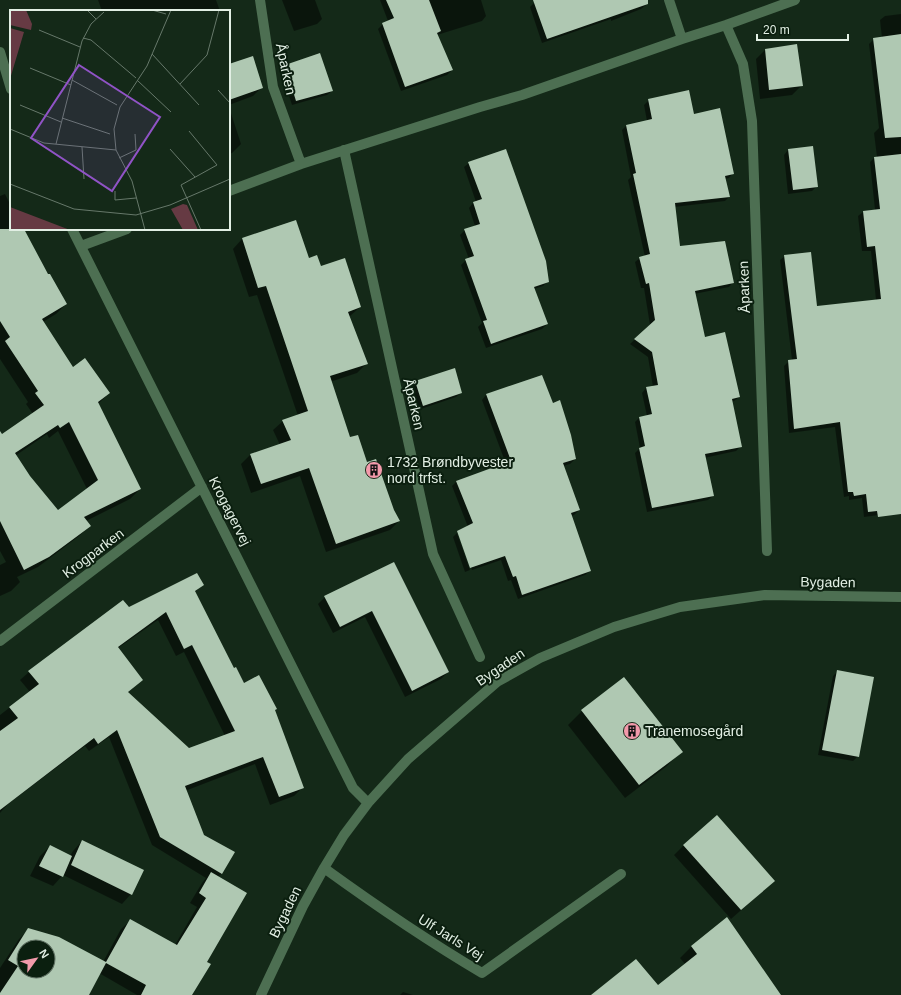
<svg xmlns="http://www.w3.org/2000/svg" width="901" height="995" font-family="Helvetica,sans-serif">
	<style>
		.shadow { fill: #0007; fill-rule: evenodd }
		.building { fill: #afc8b2; fill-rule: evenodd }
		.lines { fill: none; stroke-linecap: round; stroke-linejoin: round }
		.minor { stroke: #4d6f52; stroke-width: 10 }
		.labels { text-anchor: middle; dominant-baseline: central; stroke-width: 4; stroke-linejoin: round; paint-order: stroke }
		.street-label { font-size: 14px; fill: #e2efe4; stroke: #0b1f0f }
		.poi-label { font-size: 14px; fill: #e2efe4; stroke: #0b1f0f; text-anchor: start }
		.inset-road { fill: none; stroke: #66786a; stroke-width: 1 }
		.view { fill: #9053c6; fill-opacity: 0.15; stroke: #9053c6; stroke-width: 2 }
		.inset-edge { fill: none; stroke: #e2efe4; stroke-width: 2 }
	</style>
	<rect width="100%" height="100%" fill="#142918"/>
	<path class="shadow" d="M 98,0 L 216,0 L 220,11 L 102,11 Z
		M 282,0 L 315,0 L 322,19 L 317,24 L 294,31 Z
		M 380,0 L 481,0 L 486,16 L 482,21 L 437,35 L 452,70 L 447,75 L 401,91 L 378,29 L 383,24 L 388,21 Z
		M 541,0 L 644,0 L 646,5 L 641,9 L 611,21 L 611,19 L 542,43 L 530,7 L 534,3 Z
		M 901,14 L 901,512 L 864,517 L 862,498 L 849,500 L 849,496 L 844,497 L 835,427 L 789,433 L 784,366 L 789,361 L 792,360 L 780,260 L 785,256 L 817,308 L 876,300 L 871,251 L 862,251 L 858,216 L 863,212 L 875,210 L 870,162 L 874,158 L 877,157 L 874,133 L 879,128 L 869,44 L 874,39 L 882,38 L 880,20 L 885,16 Z
		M 766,49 L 802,85 L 792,95 L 760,99 L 756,59 Z
		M 229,65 L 262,87 L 253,96 L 229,105 Z
		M 286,66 L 332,91 L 327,95 L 292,105 L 281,71 Z
		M 649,100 L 693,115 L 733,173 L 729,178 L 725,179 L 729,197 L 725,201 L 674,207 L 679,247 L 733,282 L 729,287 L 694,294 L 704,338 L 739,397 L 734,401 L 732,402 L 741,446 L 736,451 L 704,458 L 713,496 L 708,500 L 647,512 L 635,453 L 640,448 L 635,422 L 639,418 L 647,416 L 642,393 L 646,388 L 653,387 L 648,357 L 630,344 L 650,325 L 644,288 L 641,288 L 635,262 L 640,258 L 645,257 L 628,180 L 631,177 L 622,130 L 626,126 L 647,121 L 644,105 Z
		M 229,107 L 241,144 L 232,153 L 229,154 Z
		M 788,150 L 817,186 L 812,191 L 788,194 L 784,155 Z
		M 469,163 L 548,281 L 543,286 L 534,289 L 547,324 L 542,329 L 486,348 L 478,327 L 482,323 L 461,265 L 466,260 L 469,259 L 460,235 L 465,230 L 475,226 L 469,208 L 473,203 L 476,202 L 464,167 Z
		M 5,194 L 11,206 L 11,229 L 23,229 L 48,276 L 66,304 L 56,314 L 43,322 L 73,368 L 109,393 L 98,404 L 140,489 L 130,499 L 86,521 L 89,526 L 79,536 L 38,567 L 17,577 L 20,582 L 11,591 L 0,596 L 0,565 L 6,562 L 0,551 L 0,438 L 33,414 L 26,404 L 28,402 L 0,359 L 0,196 ZM 58,431 L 87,489 L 58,511 L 29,476 L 15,456 L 47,434 L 49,438 Z
		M 296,221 L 308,259 L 320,267 L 360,307 L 349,317 L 367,363 L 357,373 L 330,382 L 349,439 L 367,464 L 399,521 L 390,530 L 326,552 L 300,476 L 251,493 L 241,464 L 250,455 L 280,445 L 273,430 L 283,421 L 298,416 L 257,295 L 249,297 L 233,249 L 242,239 Z
		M 542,376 L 575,459 L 570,464 L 563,466 L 579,510 L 574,515 L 571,516 L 590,571 L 585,575 L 518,599 L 511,580 L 508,581 L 501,560 L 472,570 L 459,532 L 457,532 L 468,527 L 452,486 L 456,482 L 506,464 L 482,400 L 486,395 Z
		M 415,382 L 461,393 L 456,397 L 418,410 L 411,386 Z
		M 457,533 L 470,570 L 465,572 L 453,537 Z
		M 393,564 L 448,672 L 441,679 L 405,697 L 365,617 L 333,633 L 318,604 L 325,597 Z
		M 203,584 L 195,592 L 233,670 L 243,684 L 274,710 L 303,787 L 294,796 L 270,805 L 255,764 L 185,791 L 203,835 L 233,853 L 221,874 L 218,877 L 206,962 L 192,995 L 137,995 L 99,973 L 88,995 L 0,995 L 0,968 L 19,939 L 28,930 L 103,962 L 121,929 L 131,920 L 175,945 L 197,907 L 190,903 L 202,883 L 206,878 L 152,845 L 109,737 L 89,751 L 85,746 L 8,804 L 0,813 L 0,715 L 30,692 L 20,680 L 29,672 L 128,609 ZM 158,620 L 176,656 L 184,652 L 225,736 L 188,750 L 127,693 L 142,680 L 118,648 ZM 24,947 L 48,947 L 48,971 L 24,971 Z
		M 838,671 L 858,756 L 853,761 L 818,755 L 833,676 Z
		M 582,711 L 681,751 L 667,766 L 625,798 L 568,725 Z
		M 82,841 L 131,894 L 122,904 L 63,875 L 53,886 L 30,876 L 40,856 L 50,846 L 70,856 L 73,851 Z
		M 684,845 L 764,890 L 731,919 L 674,855 Z
		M 727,918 L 780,995 L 595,995 L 658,987 L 685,964 L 680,958 L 691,947 Z
		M 403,992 L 413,995 L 400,995 Z"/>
	<path class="building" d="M 386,0 L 429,0 L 441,31 L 437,33 L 453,70 L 405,87 L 382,23 L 394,18 Z
		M 533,0 L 648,0 L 648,4 L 547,39 Z
		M 901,34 L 901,137 L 885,138 L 873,38 Z
		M 797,44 L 803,86 L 769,90 L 765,49 Z
		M 320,53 L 333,91 L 296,101 L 285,65 Z
		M 253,56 L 263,88 L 229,100 L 229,64 Z
		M 689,90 L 694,114 L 720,108 L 734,174 L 725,176 L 730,197 L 675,203 L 680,246 L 725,241 L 734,283 L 695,291 L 705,337 L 725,332 L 740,397 L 732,399 L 742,447 L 705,454 L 714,496 L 652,508 L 639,448 L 645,446 L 639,417 L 652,414 L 646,387 L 658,385 L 652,352 L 634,339 L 655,320 L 649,283 L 646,284 L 639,257 L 650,254 L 633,174 L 636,173 L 626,125 L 652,119 L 648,99 Z
		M 813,146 L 818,187 L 793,190 L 788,149 Z
		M 506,149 L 546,261 L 549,282 L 534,287 L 548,324 L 491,344 L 483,321 L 487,320 L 465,259 L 474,256 L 464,229 L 480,224 L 473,202 L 482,199 L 468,162 Z
		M 901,154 L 901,514 L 878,517 L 877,511 L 868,512 L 866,494 L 854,496 L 853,492 L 848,492 L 840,422 L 794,429 L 788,360 L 797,359 L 784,255 L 811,252 L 817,306 L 881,299 L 875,246 L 867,247 L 863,211 L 880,209 L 874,157 Z
		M 296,220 L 309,258 L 317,255 L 321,266 L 345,258 L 361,307 L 348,312 L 368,364 L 330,376 L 350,437 L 358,435 L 367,462 L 376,459 L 394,510 L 400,521 L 336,544 L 309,468 L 261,484 L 250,454 L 291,440 L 282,420 L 308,411 L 266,286 L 258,288 L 242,238 Z
		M 0,229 L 24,229 L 48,274 L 50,274 L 67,304 L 42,319 L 73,367 L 85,358 L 110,393 L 98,402 L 141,489 L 84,517 L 91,526 L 49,557 L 24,570 L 0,521 L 0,431 L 2,434 L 44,405 L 35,393 L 38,391 L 5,341 L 10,337 L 0,321 ZM 69,422 L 98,480 L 58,510 L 30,476 L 15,453 L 58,425 L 60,428 Z
		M 455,368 L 462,393 L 423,406 L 415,381 Z
		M 542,375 L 553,403 L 560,400 L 571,435 L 576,459 L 563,463 L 580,510 L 571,513 L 591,571 L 522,595 L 516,576 L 513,577 L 505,556 L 470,568 L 457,531 L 473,523 L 456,481 L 511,461 L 486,394 Z
		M 394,562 L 449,672 L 412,691 L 372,611 L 340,627 L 324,596 Z
		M 197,573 L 204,585 L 195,591 L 234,668 L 236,667 L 244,683 L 259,675 L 277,709 L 275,710 L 304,788 L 279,797 L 263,757 L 185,786 L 204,835 L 235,852 L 222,874 L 160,837 L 117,730 L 98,744 L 94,738 L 0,810 L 0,731 L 18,718 L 9,707 L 39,684 L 28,671 L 123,600 L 129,607 ZM 166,612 L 184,649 L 192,645 L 235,731 L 189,748 L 128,692 L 143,680 L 118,647 Z
		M 837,670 L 874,677 L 859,757 L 822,750 Z
		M 624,677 L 683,752 L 639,785 L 581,710 Z
		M 717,815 L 775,881 L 741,910 L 683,845 Z
		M 82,840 L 144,870 L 132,895 L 71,865 Z
		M 50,845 L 72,856 L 63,877 L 39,866 Z
		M 211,872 L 247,893 L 207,962 L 211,964 L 192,995 L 141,995 L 146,985 L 106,963 L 89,995 L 0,995 L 0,993 L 18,966 L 8,960 L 28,928 L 59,937 L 106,962 L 130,919 L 177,945 L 206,898 L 199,893 ZM 24,947 L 48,947 L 48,971 L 24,971 Z
		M 727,917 L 781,995 L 591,995 L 636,959 L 658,985 L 697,954 L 691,946 Z"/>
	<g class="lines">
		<path class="minor" d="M 260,0 L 273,87 L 301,164
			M 669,0 L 682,39
			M 726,25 L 743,64 L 752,121 L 767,551
			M 0,52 L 11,89
			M 344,150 L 433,554 L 480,657
			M 229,191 L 301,164 L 480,107 L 522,95 L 682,39 L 726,25 L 795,0
			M 72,229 L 353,788 L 368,803
			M 81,246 L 127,229
			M 0,641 L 202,487
			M 324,868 C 375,905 428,941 482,973 L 621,874
			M 261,995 L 303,906 L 324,868 L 344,835 L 368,803 L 408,759 L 497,682 L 540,658 L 614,627 L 680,607 L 765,595 L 901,597"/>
	</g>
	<defs>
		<g id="building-disc" transform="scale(0.9)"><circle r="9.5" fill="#f39aab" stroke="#0b1f0f"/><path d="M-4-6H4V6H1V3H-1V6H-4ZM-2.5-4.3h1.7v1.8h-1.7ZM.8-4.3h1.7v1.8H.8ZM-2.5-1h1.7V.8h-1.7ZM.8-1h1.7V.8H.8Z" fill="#111"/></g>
	</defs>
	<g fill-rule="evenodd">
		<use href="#building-disc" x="374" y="470"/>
		<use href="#building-disc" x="632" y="731"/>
	</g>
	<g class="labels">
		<g class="street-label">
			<text transform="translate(286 69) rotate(78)">Åparken</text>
			<text transform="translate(744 287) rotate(-92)">Åparken</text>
			<text transform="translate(414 404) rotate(77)">Åparken</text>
			<text transform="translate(230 511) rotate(63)">Krogagervej</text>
			<text transform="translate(93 553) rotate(-37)">Krogparken</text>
			<text transform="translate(828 582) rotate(1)">Bygaden</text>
			<text transform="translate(500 667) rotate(-34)">Bygaden</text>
			<text transform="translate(285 912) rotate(-64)">Bygaden</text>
			<text transform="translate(451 937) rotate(32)">Ulf Jarls Vej</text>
		</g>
		<g class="poi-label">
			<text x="387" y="462">1732 Brøndbyvester<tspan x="387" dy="16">nord trfst.</tspan></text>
			<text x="645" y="731">Tranemosegård</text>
		</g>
	</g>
	<g transform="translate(10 10)">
		<rect width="220" height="220" fill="#142918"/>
		<path d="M 0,0 L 16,0 L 22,14 L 21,20 L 0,15 ZM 0,18 L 14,22 L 0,69 ZM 173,194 L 177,195 L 188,220 L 173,220 L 161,199 ZM 0,197 L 60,220 L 0,220 Z" fill="#663a43"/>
		<path class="inset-road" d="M 77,0 L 86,9M 142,0 L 156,4M 29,20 L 70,37M 73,28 L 81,30 L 126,68M 142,44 L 189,95M 20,58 L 61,75M 62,70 L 107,95M 128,71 L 161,102M 170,74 L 197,45 L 209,0M 208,80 L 220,93M 10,95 L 51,112M 52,108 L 100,124M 0,119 L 34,133 L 106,140M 179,121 L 207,155 L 171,175 L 191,220M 46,134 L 72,31 L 81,14 L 94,2M 72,137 L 74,169M 160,139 L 185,167M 109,148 L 126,140 L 125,124M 0,174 L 64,199 L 126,205 L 160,195 L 220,169M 105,181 L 105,190 L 126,188M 135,220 L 122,171 L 106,140 L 104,119 L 110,97 L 137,56 L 161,0"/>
		<path class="view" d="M 69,55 L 150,107 L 102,181 L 21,128 Z"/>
		<rect width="220" height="220" class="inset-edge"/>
	</g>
	<g transform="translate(36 959) rotate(57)"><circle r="19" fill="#0b1f0f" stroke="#617264"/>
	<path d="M0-3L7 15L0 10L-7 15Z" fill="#f39aab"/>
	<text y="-6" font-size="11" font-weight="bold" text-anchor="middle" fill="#e2efe4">N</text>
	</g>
	<path d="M757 34v6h91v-6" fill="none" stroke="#e2efe4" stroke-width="2"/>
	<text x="763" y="34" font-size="12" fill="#e2efe4" stroke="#0b1f0f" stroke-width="3" paint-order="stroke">20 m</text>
</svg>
